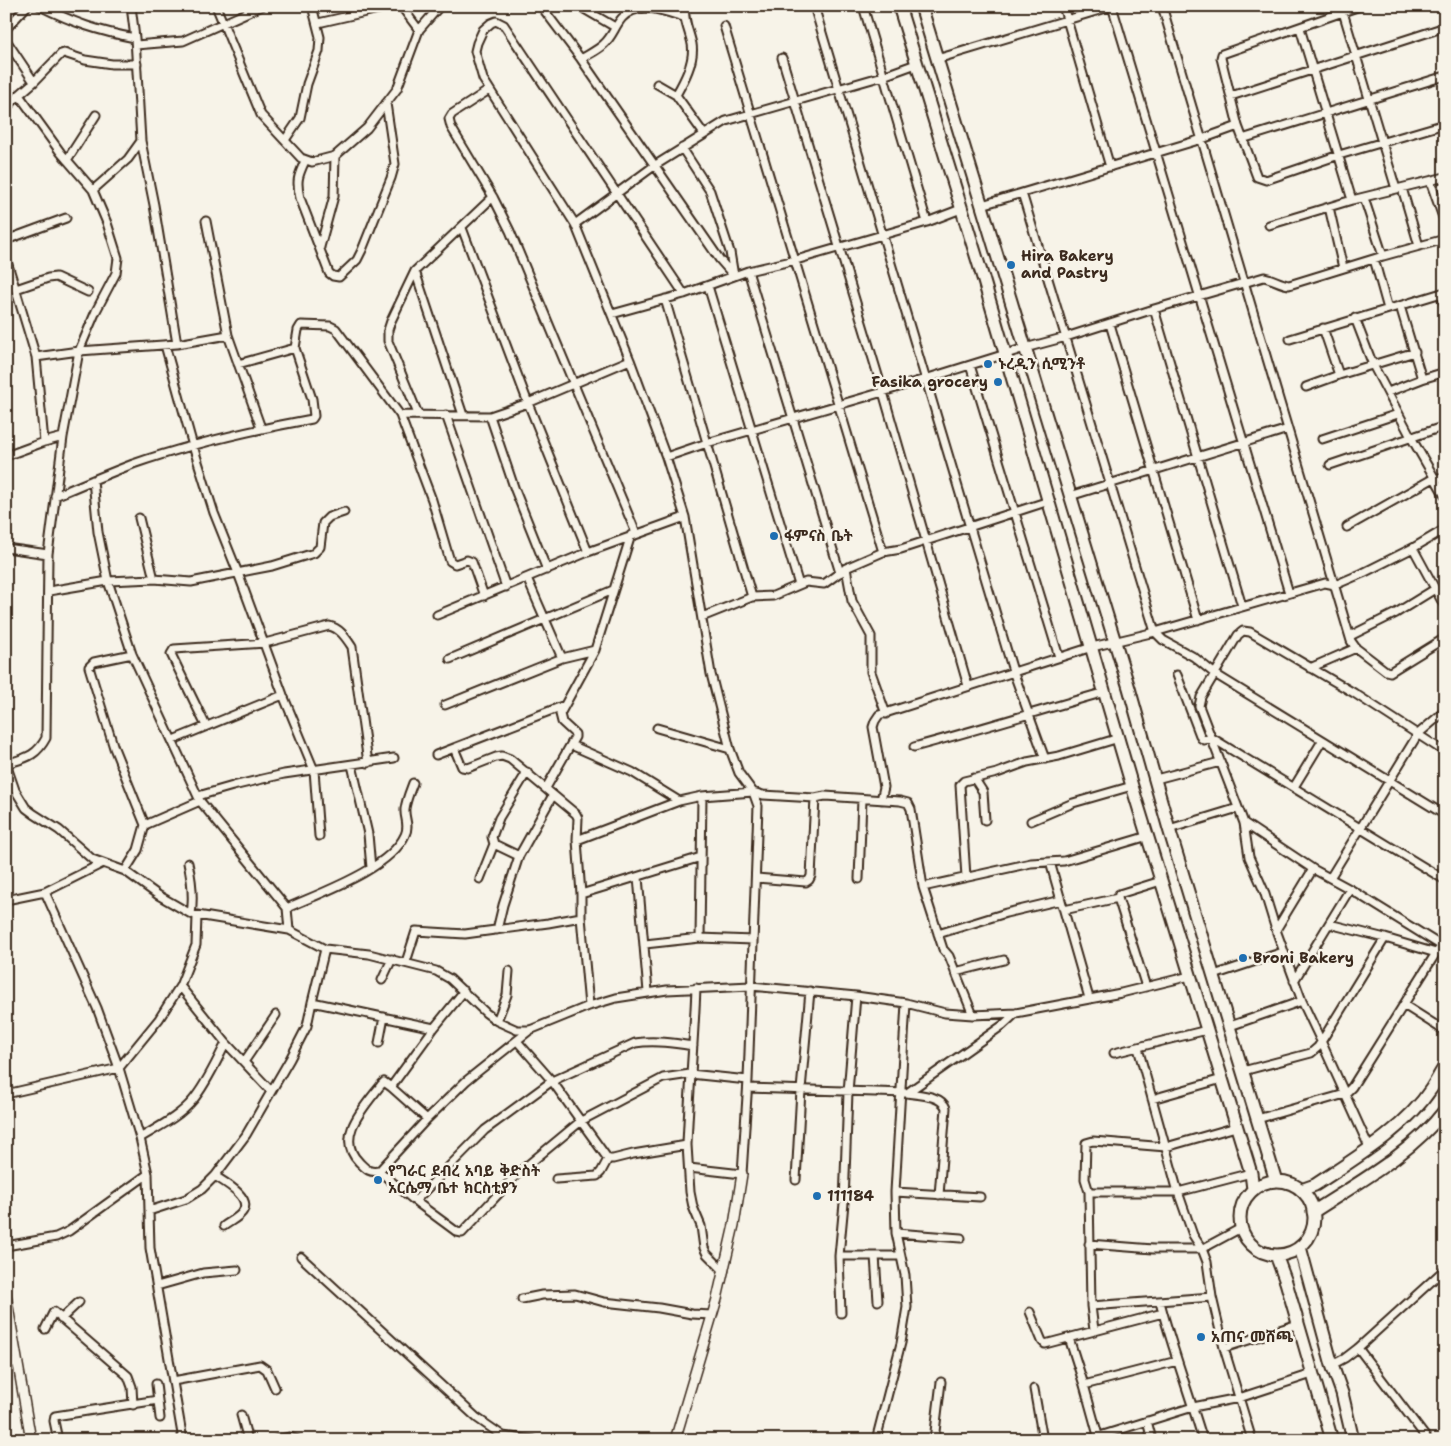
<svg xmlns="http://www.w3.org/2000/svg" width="1451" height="1446" font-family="'Shantell Sans','Noto Sans Ethiopic',sans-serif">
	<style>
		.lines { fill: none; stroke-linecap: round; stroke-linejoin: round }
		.minor-casing { stroke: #3b2a1e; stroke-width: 11 }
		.tertiary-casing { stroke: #3b2a1e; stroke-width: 12 }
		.primary-casing { stroke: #3b2a1e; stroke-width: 15 }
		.trunk-casing { stroke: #3b2a1e; stroke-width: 15 }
		.minor { stroke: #f7f3e8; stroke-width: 7 }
		.tertiary { stroke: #f7f3e8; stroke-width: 9 }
		.primary { stroke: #f7f3e8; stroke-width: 11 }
		.trunk { stroke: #f7f3e8; stroke-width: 11 }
		.poi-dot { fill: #1f6fb2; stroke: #f7f3e8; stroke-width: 2 }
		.labels { text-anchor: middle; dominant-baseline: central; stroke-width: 5; stroke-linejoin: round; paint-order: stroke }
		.poi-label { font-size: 15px; font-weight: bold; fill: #3b2a1e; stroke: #f7f3e8; text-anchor: start }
	</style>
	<rect width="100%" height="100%" fill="#f7f3e8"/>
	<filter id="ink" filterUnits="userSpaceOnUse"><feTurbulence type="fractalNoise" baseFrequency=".02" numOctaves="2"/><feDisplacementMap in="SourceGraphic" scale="10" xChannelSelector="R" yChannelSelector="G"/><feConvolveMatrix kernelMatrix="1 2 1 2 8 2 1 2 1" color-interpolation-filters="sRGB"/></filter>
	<g filter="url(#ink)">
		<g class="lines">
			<g class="minor-casing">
				<path id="minor" d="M 40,6 C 74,23 98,31 135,38
					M 216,6 L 261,115 L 301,158 L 312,162 L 335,156 L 367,128 L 397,89 L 419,30 L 440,6
					M 401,6 L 419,30
					M 541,6 L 581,59 L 720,260 L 734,276
					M 579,6 L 615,27
					M 685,6 C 683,20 689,30 692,44 C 695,61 684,81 676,95 L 704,134
					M 814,6 L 1013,671 L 1045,759
					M 863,6 L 927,222
					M 1063,6 L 1110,167
					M 1112,6 L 1289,593
					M 1162,6 L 1351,641 L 1356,648 L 1386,671 L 1390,672 L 1445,638
					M 1360,6 L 1222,54 L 1221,58 L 1238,126 L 1257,177 L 1266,180 L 1339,155 L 1445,124
					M 1343,12 L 1396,189
					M 318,23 L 392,6
					M 724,26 L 883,552
					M 1300,28 L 1352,200
					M 6,29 L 27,6
					M 6,40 L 34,82 L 19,95 L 61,153 L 93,190 L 107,223 L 118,258 L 116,273 L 96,311 L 79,351 L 63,437 L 48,554 L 46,738 C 36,757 25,758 6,764
					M 136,45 L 183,41 L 262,6
					M 782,58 L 883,392 L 968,686
					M 581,59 C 589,54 598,50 604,44 C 612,37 615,26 622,18 C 638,0 664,11 683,17
					M 937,59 L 1113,6
					M 34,82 L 61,54 L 64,53 L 85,60 L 112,64 L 137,64
					M 657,84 L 676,95
					M 489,90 L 452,114 L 449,119 L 451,127 L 493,197 L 510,231 L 636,533
					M 1231,96 L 1445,27
					M 6,108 L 19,95
					M 1242,139 L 1445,76
					M 285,140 L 300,118 L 307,84 L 319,51 L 320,37 L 312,6
					M 141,141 L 154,205 L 177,344
					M 682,148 L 710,191 L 730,252 L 734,276
					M 67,160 L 96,115
					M 305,161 C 298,176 296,181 300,198 L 329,273 L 333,276 L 339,277 L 357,260 L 362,250 L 391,178 L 395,164 L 386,103
					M 1430,181 L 1445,223
					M 1402,188 L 1419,246
					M 93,190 L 128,159 L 141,141 L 135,38 L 131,6
					M 1022,193 L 1155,632 L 1163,640 L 1194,657 L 1215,674 L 1445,815
					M 1364,198 L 1383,256
					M 982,205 L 1202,139 L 1238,126
					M 1329,207 L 1343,268
					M 206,221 L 228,335 L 261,428
					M 575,224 L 654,166 L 726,121 L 883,76 L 916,64
					M 1269,225 L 1352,200 L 1445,177
					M 462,228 L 528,403 L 588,552
					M 6,240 L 66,218
					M 320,247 L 334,196 L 335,156
					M 6,258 L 36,357 L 44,442
					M 1374,259 L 1388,309
					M 415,271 L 463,415
					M 748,271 L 840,573
					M 708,286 L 799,585
					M 16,289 L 48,278 L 56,277 L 88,292
					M 1441,293 L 1445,308
					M 684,294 L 504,25 L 496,21 L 491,23 L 483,30 L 477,43 L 475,51 L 483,79 L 575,224 L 630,360 L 666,457 L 685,517 L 711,674 L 730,749 L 739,773 L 753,792 L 758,806 L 748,1080 L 742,1174 L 689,1168
					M 665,299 L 752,597
					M 1400,306 L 1422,379
					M 1154,309 L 1242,606
					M 612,314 L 684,294 L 748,271 L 796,260 L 927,222 L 961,209
					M 1355,318 L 1373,365 L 1412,439 L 1445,496
					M 1110,324 L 1198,620
					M 1323,328 L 1339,375
					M 1290,339 L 1445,292
					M 165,345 L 193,446 L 214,513 L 238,573 L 283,695 L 314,770 L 319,836
					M 36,357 L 79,351 L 177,344 L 228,335
					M 238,364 L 295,348
					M 970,365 L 1059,657
					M 1306,387 L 1339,375 L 1415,352
					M 1388,392 L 1422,379 L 1445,372
					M 418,414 L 388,341 L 388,330 L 391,321 L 415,271 L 493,197
					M 446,415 L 506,587
					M 490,416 L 515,490 L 547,570
					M 1322,439 L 1398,414
					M 6,456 L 44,442 L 63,437
					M 666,457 L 707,443 L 883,392 L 1025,348 L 1066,337 L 1154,309 L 1264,277 C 1274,279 1280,284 1289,285 L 1383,256 L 1445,239
					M 1330,465 L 1445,426
					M 93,480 L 98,532 L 108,581 L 132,654 L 200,801 L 287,908 L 289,930
					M 55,496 C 81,485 107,474 133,464 C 191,444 252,430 312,419 L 314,416 L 312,399 L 295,348 L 298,330 L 301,325 L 330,326 L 336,329 L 400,415
					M 1070,496 L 1288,429
					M 139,518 L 154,579
					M 1347,527 L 1434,478 L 1445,478
					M 6,548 L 48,554
					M 1413,548 L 1445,607
					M 846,568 L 852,601 L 871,636 L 871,672 L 886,714
					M 527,578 L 562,658
					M 49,591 L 108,581 L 154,579 L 191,582 L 272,566 L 314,553 L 320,547 L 323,523 L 329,517 L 344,512
					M 484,596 L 472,562 L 467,560 L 455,564 L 450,561 L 432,500 L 400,415 L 490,416 L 528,403 L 630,360
					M 437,615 L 588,552 L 685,517
					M 702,617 L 752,597 L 773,596 L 806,582 L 824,584 L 846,568 L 883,552 L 901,549 L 1049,501
					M 1350,636 L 1396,613 L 1435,589
					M 450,659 L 613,590
					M 1310,668 L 1356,648
					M 1177,675 L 1201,738 L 1204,740 L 1212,738 L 1445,880
					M 445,705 L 562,658 L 595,650
					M 206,726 L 171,654 L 174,649 L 265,643 L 329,626 C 340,628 346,638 352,647 L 368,763
					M 657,728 L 730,749
					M 173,740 L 283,695
					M 571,745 L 632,772 L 679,801
					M 914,747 C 978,730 1041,710 1105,692
					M 454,748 L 462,767 L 468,768 L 496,757 L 502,756 L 510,759 L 576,814 L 578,818 L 577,840 L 581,894 L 581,917 L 589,1006
					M 436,755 L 565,705
					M 6,764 L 15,790 L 26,808 L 34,814 L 59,830 L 92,859 L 125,871 L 158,895 L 191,914 L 289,930 L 325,949 L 369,954 L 436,971 L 450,979 L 486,1013 L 497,1021 L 517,1030 L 529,1030
					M 352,765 L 368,834 L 371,868
					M 974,778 L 983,792 L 985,820
					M 1156,779 L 1220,762
					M 1294,787 L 1322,741
					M 546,788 L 575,737 L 575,734 L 562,722 L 560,714 L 595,650 L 631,535
					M 198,796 L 233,786 L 284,774 L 394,758
					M 881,800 L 884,787 L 873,727 L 875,721 L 879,715 L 1092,647 L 1155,632 L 1325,583 L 1335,585 L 1363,573 L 1413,548 L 1445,529
					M 1031,821 L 1073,803 L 1132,786
					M 1244,823 L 1313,869 L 1350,889 L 1445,948
					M 145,825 L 200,801
					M 1169,829 L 1238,808
					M 577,840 L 679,801 L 702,796 L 753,792 L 763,795 L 815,798 L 825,796 L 900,801 L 908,803 L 911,809 L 923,887 L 943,949 L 949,956 L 973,1015
					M 494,844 L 519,856
					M 1050,862 L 1089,998
					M 188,863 C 192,881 194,896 191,914
					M 125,871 L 138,850 L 145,825 L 114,748 L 89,667 L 94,662 L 132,654
					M 638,877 L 648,992
					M 966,877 L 960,785 L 964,781 L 997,773 L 1027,762 L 1059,756 L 1119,738
					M 756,878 L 806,882 L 809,880 L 811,876 L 815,798
					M 1330,878 L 1418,734 L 1445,711
					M 480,879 L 494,844 L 492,837 L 499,818 L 527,772
					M 859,879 L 862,799
					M 923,887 L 1031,863 L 1064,861 L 1148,836
					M 45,892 L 97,1008 L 119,1068 L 140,1138 L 148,1174 L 150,1248 L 183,1440
					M 581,894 L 701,857
					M 1118,898 L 1146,987
					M 6,900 L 45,892 L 101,864
					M 287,908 C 320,893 390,869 405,835 C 410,825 404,818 405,809 C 406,800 410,791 413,783
					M 1064,910 L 1118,898 L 1119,894 L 1161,881
					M 1329,924 L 1385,938 L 1436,953
					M 497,930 L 503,905 L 519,856 L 553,795
					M 1276,930 L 1313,869
					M 938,934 L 1006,913 L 1061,900
					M 700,938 L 702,796
					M 645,944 L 700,938 L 753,940
					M 406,962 L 416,931 L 465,934 L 548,923 L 581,917
					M 955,972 L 1004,960
					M 1214,975 L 1283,952
					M 382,980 L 392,959
					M 1294,981 L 1350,889
					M 180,986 L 226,1043 L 271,1091
					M 312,1002 L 325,949
					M 1404,1005 L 1445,1031
					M 497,1021 L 507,995 L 509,971
					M 1230,1026 L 1302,1001
					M 517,1041 L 552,1081 L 608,1159 L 613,1159 L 633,1154 L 687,1145 C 689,1093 694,1040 696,988
					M 379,1043 L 384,1017
					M 1138,1048 L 1178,1192 L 1193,1235 L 1202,1249 L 1207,1262 L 1212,1297 L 1224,1348 L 1252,1440
					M 1114,1053 L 1207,1030
					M 244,1062 L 276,1015
					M 1243,1071 L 1311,1053 L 1318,1047 L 1385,938
					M 391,1087 L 384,1082 L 381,1085 C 365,1106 334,1137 359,1162 C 366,1169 369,1173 379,1171 L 427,1119 L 466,1081 L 530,1030 L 589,1006 L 616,998 L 667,990 L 751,986 L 856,996 L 906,1003 L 945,1013 L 973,1015 L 1016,1013 L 1121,993 L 1190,976
					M 748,1088 L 907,1093 L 1003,1025 L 1016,1013
					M 907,1093 C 919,1095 941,1095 946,1108 L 939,1195
					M 6,1094 L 119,1068 L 159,1019 L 180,986 L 196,945 L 197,916
					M 1152,1099 L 1222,1079
					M 427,1119 L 391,1087 L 434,1028 L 464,991
					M 1257,1119 L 1345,1094 L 1352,1087 L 1436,953 L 1442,946
					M 140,1138 C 158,1127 179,1117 193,1100 C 207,1083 216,1062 226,1043
					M 687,1145 L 690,1192 L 693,1207 L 701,1226 L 704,1248 L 707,1254 L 724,1271
					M 1369,1147 L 1321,1041 L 1302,1001 L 1276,930 L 1264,891 L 1249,857 L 1244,823 L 1199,706 L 1201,697 L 1238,635 L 1243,631 L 1250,632 L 1354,693 L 1445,752
					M 379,1171 L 415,1201 L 457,1232 L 462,1233 L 517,1174 L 581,1121 L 663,1078 L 690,1074 L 748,1080
					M 215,1176 C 224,1182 252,1197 243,1211 C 240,1217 229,1222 224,1226
					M 556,1179 L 597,1176 L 601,1172 L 608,1159
					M 796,1180 L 801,1090 L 810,991
					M 895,1192 L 980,1197
					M 1089,1192 L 1178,1192 L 1251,1173
					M 415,1201 L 485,1130 L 552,1081 L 635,1043 C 655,1040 674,1043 693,1046
					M 149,1211 L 186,1199 L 202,1189 L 215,1176 L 246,1135 L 290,1059 L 307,1026 L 312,1002 L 434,1028
					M 896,1233 L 961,1238
					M 1089,1244 L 1153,1249 L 1202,1249 L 1241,1228
					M 6,1246 L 56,1237 L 69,1231 L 148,1174
					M 839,1256 L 901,1256
					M 875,1256 L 878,1301
					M 301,1257 L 477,1418 L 503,1436 L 534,1440
					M 157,1286 L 203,1273 L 237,1270
					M 522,1299 L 542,1295 L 575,1294 L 604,1302 L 659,1308 L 692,1314 L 712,1315
					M 1091,1306 L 1212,1297
					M 1030,1312 L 1042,1341 L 1045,1344 L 1163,1313 L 1160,1302
					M 841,1313 L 839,1256 L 844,1203 L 848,1092 L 856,996
					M 1163,1313 C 1175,1356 1190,1397 1203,1440
					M 61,1319 L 79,1302
					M 45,1329 L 53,1313 L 54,1312 L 128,1376 L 132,1387 L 133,1405
					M 1094,1330 L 1091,1306 L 1089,1192 L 1085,1179 L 1086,1143 L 1093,1141 L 1166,1147 L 1236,1127
					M 1069,1338 L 1084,1385 L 1099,1439
					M 1224,1348 L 1298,1324
					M 1358,1348 L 1428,1440
					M 6,1364 L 17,1362
					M 1332,1365 L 1345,1358 L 1358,1348 L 1445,1269
					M 173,1381 L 260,1365 L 267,1370 L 275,1388
					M 156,1384 L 160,1418
					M 1084,1385 L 1177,1361
					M 1034,1389 L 1043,1440
					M 241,1415 L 248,1440
					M 1147,1421 L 1152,1440
					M 58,1440 L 54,1421 L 55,1416 L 158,1400
					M 276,1440 L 289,1437 L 298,1440
					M 876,1440 L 901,1343 L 907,1307 L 905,1275 L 896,1233 L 895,1192 L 906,1003
					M 934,1440 L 941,1382
					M 1087,1440 L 1193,1407 L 1239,1398 L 1312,1374"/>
			</g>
			<g class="tertiary-casing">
				<path id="tertiary" d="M 6,1295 L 31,1440
					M 675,1440 L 717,1299 L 734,1225 L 742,1174"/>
			</g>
			<g class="primary-casing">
				<path id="primary" d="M 1301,1190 L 1315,1185 C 1354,1159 1405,1129 1431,1089 C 1436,1082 1440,1073 1445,1066
					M 1313,1212 C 1359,1182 1411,1154 1445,1110"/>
			</g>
			<g class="trunk-casing">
				<path id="trunk" d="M 899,6 L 983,278 L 1132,786 L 1251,1173 L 1253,1189
					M 921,6 L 1129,688 L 1169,829 L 1276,1181
					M1240 1218a37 37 0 1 1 74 0a37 37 0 1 1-74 0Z
					M 1300,1247 L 1332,1365 L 1342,1393 L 1353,1440
					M 1276,1255 L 1286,1282 L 1332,1440"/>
			</g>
			<use href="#minor" class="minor"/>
			<use href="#tertiary" class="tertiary"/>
			<use href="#primary" class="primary"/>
			<use href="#trunk" class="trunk"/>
		</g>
	</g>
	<g class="poi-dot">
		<circle cx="1011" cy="265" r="5"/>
		<circle cx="988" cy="364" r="5"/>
		<circle cx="998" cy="382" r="5"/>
		<circle cx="774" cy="536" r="5"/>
		<circle cx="1243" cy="958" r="5"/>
		<circle cx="378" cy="1180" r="5"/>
		<circle cx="817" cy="1196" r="5"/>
		<circle cx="1201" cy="1337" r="5"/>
	</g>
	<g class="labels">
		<g class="poi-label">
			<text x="1021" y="256">Hira Bakery<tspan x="1021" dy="17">and Pastry</tspan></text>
			<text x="998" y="364">ኑረዲን ሲሚንቶ</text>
			<text x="988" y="382" text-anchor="end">Fasika grocery</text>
			<text x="784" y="536">ፋምናስ ቤት</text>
			<text x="1253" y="958">Broni Bakery</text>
			<text x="388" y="1171">የግራር ደብረ አባይ ቅድስት<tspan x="388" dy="17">አርሴማ ቤተ ክርስቲያን</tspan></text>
			<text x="827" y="1196">111184</text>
			<text x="1211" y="1337">አጠና መሸጫ</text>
		</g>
	</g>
	<rect width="1451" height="1446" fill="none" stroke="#f7f3e8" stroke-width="25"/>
	<rect x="12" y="12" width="1426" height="1421" fill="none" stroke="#3b2a1e" stroke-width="2" filter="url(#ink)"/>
</svg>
